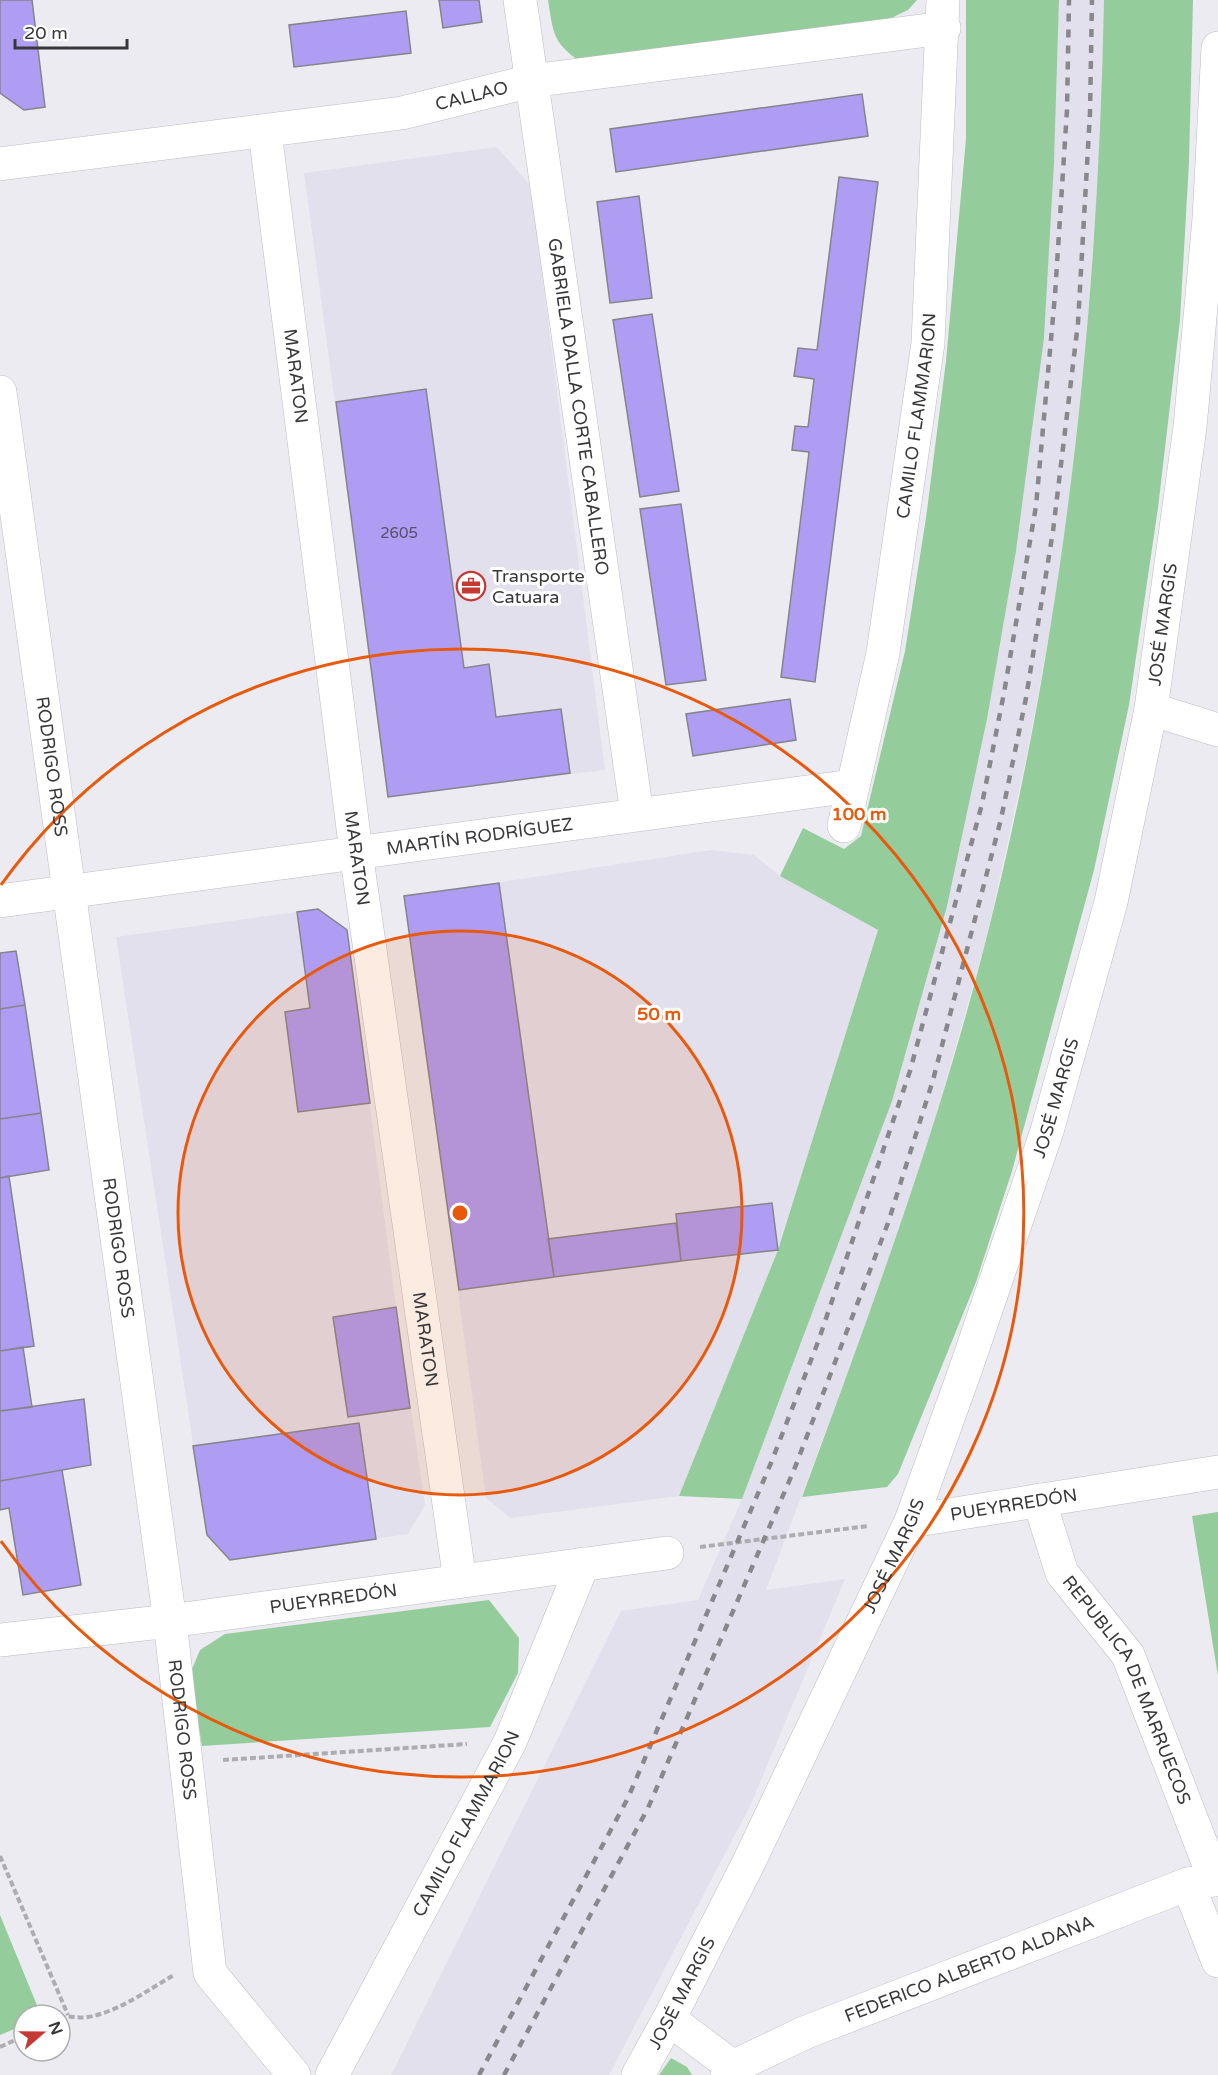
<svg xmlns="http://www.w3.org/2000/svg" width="1218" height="2075" font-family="'Varela Round',sans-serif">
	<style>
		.built { fill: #e2e0ed }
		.green { fill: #95cc9c }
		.building { fill: #ae9df3; stroke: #85848a; stroke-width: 1.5 }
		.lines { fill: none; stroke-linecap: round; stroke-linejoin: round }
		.minor-casing { stroke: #bdbcc2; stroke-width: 34 }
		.path { stroke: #adacb0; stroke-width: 4; stroke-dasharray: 6 3; stroke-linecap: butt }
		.minor { stroke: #fff; stroke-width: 33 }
		.rail { stroke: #88888c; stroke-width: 4.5; stroke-dasharray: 8 8; stroke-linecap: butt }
		.ring { fill: none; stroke: #e8590c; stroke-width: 3 }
		.labels { text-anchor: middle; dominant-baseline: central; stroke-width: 6; stroke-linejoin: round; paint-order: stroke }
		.number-label { font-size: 15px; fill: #565168 }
		.street-label { font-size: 18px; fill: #38383a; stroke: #fff }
		.poi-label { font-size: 18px; fill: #38383a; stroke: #fff; text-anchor: start }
		.centre { fill: #e8590c; stroke: #fff; stroke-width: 3 }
		.ring-label { font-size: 18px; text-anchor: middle; font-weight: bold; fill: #e8590c; stroke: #fff; stroke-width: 6; stroke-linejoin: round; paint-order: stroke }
	</style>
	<rect width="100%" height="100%" fill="#ecebf1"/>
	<path class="built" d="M 1059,0 L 1104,0 L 1101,136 L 1086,346 L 1060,577 L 1025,764 L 986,940 L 934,1123 L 883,1279 L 766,1590 L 845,1579 L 751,1804 L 609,2075 L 391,2075 L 621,1611 L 698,1600 L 742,1499 L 892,1101 L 1044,338 L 1054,163 Z
		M 497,147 L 531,186 L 605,770 L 388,797 L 304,173 Z
		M 711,850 L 754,855 L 780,876 L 878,930 L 778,1250 L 679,1496 L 510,1518 L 486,1498 L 404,897 Z
		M 318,909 L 347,930 L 396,1307 L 425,1505 L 408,1534 L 230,1560 L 207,1535 L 116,937 Z"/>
	<path class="green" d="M 548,0 L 917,0 L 908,10 L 887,20 L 578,60 C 552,42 553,30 548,0 Z
		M 966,0 L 1059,0 L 1054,163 L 1044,338 L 1016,551 L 987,719 L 947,906 L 892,1101 L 742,1499 L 679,1496 L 778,1250 L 878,930 L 780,876 L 803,828 L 844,849 L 861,836 L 905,651 L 926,518 L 946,361 L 966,139 Z
		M 1104,0 L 1193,0 L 1189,162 L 1180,320 L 1158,508 L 1129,705 L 1094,870 L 1012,1171 L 976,1282 L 898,1474 L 887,1487 L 802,1497 C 870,1313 938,1130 986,940 C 1064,633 1098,316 1104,0 Z
		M 1218,1512 L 1218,1676 L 1192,1516 Z
		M 489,1600 L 519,1638 L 518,1673 L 490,1727 L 202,1746 L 190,1674 L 200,1650 L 225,1634 Z
		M 0,1915 L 41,2015 L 24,2015 L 24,2025 L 0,2035 Z
		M 671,2058 L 687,2067 L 692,2075 L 659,2075 Z"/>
	<path class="building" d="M 0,0 L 32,0 L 45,107 L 24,110 L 0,93 Z
		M 439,0 L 479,0 L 482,22 L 443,28 Z
		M 406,11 L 411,53 L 294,67 L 289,25 Z
		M 862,94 L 868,136 L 616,172 L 610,129 Z
		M 839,177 L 878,182 L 815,682 L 781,677 L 809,452 L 792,450 L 795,426 L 808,427 L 814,379 L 794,376 L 798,348 L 817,350 Z
		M 639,196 L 652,298 L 610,303 L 597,202 Z
		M 652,314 L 679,491 L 640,497 L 613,320 Z
		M 426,389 L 464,668 L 489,664 L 496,717 L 561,709 L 570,773 L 388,797 L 336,402 Z
		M 681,504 L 706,680 L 666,685 L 640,509 Z
		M 790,699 L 796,740 L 693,756 L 686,714 Z
		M 499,883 L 554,1277 L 459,1290 L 404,896 Z
		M 318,909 L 347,930 L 370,1103 L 298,1112 L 285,1012 L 310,1008 L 297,912 Z
		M 16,951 L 25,1005 L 0,1009 L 0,953 Z
		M 25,1005 L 41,1113 L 0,1119 L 0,1009 Z
		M 41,1113 L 49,1170 L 0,1178 L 0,1119 Z
		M 9,1176 L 34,1346 L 0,1351 L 0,1178 Z
		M 772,1203 L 778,1250 L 681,1261 L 676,1214 Z
		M 676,1223 L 681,1261 L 554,1277 L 548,1239 Z
		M 396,1307 L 410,1408 L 348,1417 L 333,1317 Z
		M 23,1347 L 32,1407 L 0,1411 L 0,1351 Z
		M 84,1399 L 91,1465 L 0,1481 L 0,1411 Z
		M 359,1423 L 376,1539 L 230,1560 L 207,1535 L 193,1446 Z
		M 62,1470 L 81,1585 L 23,1595 L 9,1508 L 0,1510 L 0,1481 Z"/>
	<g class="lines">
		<g class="minor-casing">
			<g id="minor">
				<path id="s1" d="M 520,0 L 637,814"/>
				<path id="s2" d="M 265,132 L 356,852 L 460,1581"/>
				<path id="s3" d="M 0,164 L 402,113 L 531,81 L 944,28"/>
				<path id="s4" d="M 0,392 L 170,1621 L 210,1973 L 294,2075"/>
				<path d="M 1151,709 L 1218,730"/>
				<path id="s5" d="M 844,826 L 883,653 L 928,343 L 943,0"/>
				<path id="s6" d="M 0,901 L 852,786"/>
				<path id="s7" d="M 1039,1500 L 1062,1573 L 1128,1655 L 1215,1880"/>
				<path id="s8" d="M 911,1521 L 1218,1472"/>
				<path id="s9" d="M 0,1640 L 170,1621 L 667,1553"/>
				<path d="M 1188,1884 L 1218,1961"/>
				<path d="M 669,2019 L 733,2067"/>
				<path id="s10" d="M 332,2075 L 510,1742 L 583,1564"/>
				<path id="s11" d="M 638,2075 L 669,2019 L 748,1864 L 911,1521 L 966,1368 L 1047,1131 L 1111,902 L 1151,709 L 1190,427 L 1209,219 L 1218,48"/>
				<path id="s12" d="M 727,2075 L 733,2067 L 804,2033 L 1188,1884 L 1218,1879"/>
			</g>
		</g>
		<path class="path" d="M 700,1547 L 868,1526
			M 223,1760 L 467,1744
			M 0,1856 L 68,2015
			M 60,2019 C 70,2014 77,2019 88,2017 C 118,2012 148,1990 174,1975
			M 0,2047 L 24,2036"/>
		<use href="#minor" class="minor"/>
		<path class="rail" d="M 479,2075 L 628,1798 L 771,1463 L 818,1342 L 910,1071 L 982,804 L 1004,693 L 1036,506 L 1055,295 L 1067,110 L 1069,0
			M 504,2075 L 648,1808 L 794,1470 L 888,1223 L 933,1080 L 1001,819 L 1026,698 L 1053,531 L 1078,323 L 1090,113 L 1092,0"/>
	</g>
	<circle cx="460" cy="1213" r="282" fill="#e8590c" fill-opacity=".12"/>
	<g class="ring">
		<circle cx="460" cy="1213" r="282"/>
		<path d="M1 885A564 564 0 1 1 1 1541"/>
	</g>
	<defs>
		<g id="office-ring" transform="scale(1.5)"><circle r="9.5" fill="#fff" stroke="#c63833" stroke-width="1.5"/><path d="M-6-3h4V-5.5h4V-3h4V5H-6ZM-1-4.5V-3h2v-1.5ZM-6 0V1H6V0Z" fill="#c63833"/></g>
	</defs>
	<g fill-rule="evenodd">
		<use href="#office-ring" x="471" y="586"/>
	</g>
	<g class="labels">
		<g class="number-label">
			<text x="399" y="533">2605</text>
		</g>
		<g class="street-label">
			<text stroke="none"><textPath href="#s3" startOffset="477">CALLAO</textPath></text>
			<text stroke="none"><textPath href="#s2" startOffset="246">MARATON</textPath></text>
			<text stroke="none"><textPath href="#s1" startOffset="411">GABRIELA DALLA CORTE CABALLERO</textPath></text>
			<text stroke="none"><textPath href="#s5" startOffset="417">CAMILO FLAMMARION</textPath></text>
			<text stroke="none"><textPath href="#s11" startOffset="1551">JOSÉ MARGIS</textPath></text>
			<text stroke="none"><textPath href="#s4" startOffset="378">RODRIGO ROSS</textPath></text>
			<text stroke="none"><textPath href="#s6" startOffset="484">MARTÍN RODRÍGUEZ</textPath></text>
			<text stroke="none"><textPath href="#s2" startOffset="732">MARATON</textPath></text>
			<text stroke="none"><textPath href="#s11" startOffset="1065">JOSÉ MARGIS</textPath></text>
			<text stroke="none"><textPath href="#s4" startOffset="864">RODRIGO ROSS</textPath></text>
			<text stroke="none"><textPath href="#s2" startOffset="1218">MARATON</textPath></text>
			<text stroke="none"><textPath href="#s8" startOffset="104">PUEYRREDÓN</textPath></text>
			<text stroke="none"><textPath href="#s11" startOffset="579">JOSÉ MARGIS</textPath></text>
			<text stroke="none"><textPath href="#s9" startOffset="336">PUEYRREDÓN</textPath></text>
			<text stroke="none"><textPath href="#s7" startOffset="212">REPUBLICA DE MARRUECOS</textPath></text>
			<text stroke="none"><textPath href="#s4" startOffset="1350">RODRIGO ROSS</textPath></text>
			<text stroke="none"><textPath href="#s10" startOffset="285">CAMILO FLAMMARION</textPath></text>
			<text stroke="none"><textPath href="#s12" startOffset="266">FEDERICO ALBERTO ALDANA</textPath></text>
			<text stroke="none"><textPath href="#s11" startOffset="93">JOSÉ MARGIS</textPath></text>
		</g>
		<g class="poi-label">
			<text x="492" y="576">Transporte<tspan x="492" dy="21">Catuara</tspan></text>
		</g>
	</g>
	<circle cx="460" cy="1213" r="9" class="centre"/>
	<g class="ring-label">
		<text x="859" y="820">100 m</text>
		<text x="659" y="1020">50 m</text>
	</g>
	<g transform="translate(42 2033) rotate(70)"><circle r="28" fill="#ffffff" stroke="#afafb0" stroke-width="1.5"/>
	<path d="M0-4.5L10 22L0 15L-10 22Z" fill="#c63833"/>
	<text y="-9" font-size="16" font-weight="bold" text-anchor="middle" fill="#38383a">N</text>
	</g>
	<path d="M15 39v9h112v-9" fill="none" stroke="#38383a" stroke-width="3"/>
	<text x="24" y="39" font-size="18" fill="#38383a" stroke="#ffffff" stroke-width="4.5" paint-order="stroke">20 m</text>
</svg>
